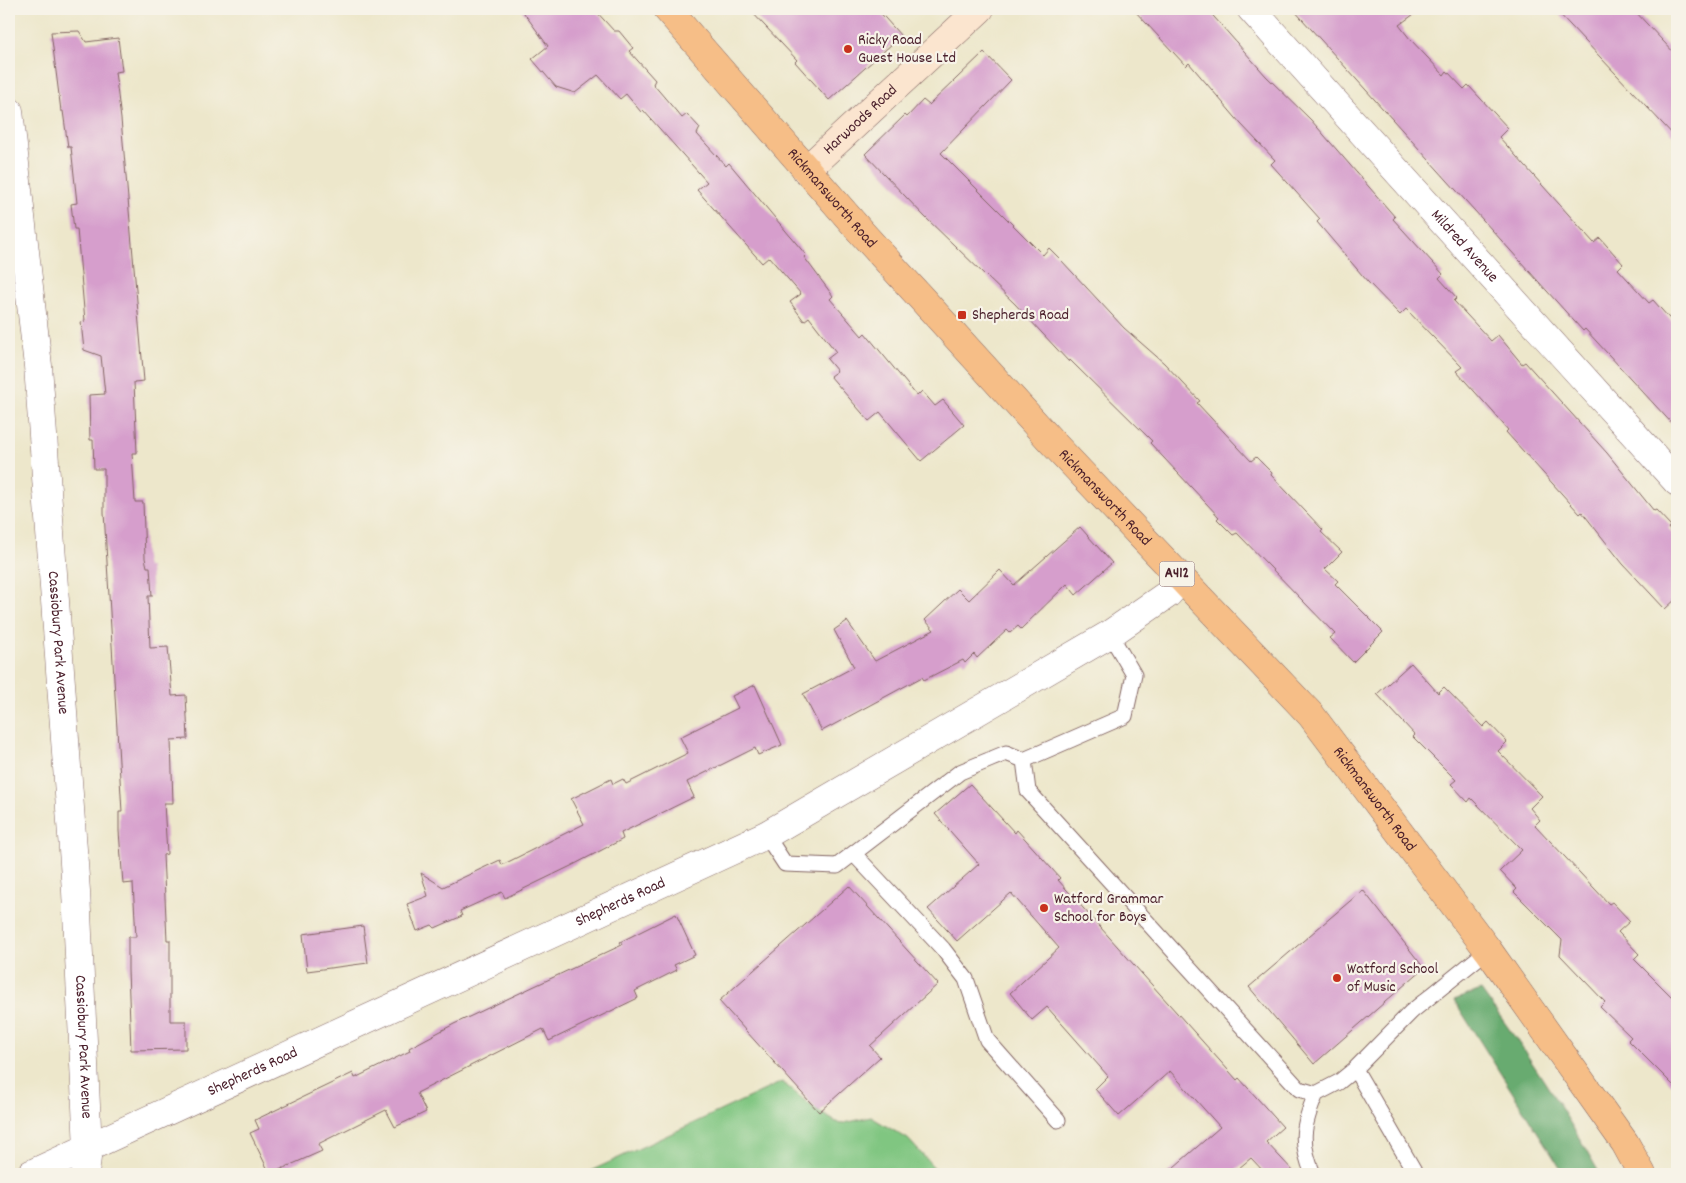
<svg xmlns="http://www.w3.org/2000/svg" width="1686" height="1183" font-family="Dekko,sans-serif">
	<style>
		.green { fill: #80c681; stroke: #657256 }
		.forest { fill: #68ab6f; stroke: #59654d }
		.building { fill: #d69ecc }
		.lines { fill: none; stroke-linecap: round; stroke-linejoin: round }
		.lane-casing { stroke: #836563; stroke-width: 17 }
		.street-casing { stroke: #836563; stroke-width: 29 }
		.secondary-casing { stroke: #836563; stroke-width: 29 }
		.primary-casing { stroke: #836563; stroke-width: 29 }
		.lane { stroke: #fff; stroke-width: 15 }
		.street { stroke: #fff; stroke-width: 28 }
		.secondary { stroke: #fbe5cf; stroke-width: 28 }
		.primary { stroke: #f6be87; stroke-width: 28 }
		.poi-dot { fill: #c8321e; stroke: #f7f3e8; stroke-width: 2 }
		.labels { text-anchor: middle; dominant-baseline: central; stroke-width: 4.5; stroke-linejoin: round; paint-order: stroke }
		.shield { fill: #f7f3e8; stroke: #7e5f64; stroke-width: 1 }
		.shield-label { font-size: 15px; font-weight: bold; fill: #4a1f2b }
		.poi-label { font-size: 16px; fill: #4a1f2b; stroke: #f7f3e8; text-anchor: start }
		.street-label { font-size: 16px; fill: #4a1f2b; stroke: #f7f3e8 }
	</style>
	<rect width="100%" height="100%" fill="#f7f3e8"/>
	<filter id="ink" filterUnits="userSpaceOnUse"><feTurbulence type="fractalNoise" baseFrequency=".02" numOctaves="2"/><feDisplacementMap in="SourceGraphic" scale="10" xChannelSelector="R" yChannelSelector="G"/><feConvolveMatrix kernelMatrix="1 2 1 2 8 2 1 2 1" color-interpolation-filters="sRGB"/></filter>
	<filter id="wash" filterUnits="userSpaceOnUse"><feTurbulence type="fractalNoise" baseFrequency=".0096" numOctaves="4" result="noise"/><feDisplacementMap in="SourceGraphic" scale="20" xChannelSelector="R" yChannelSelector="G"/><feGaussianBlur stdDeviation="1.12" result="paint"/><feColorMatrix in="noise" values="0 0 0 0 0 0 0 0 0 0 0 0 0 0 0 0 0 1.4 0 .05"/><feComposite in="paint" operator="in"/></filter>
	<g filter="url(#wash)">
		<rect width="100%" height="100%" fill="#ede7cb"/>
		<path class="green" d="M 782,1082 L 819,1112 L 840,1124 L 871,1117 L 908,1139 L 940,1174 L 584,1174 Z"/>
		<path class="forest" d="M 1481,990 C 1525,1049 1564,1110 1600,1174 L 1564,1174 L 1454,1000 Z"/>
		<g id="blocks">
			<path class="building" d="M 521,9 L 594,9 L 614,31 L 619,31 L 633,48 L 629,51 L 655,80 L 653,84 L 682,118 L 687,114 L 700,128 L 697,134 L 726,166 L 729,163 L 806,255 L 804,257 L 833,296 L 830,299 L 862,336 L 865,333 L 917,396 L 922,391 L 935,406 L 943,400 L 964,425 L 921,461 L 880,412 L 869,421 L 830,376 L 837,371 L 827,359 L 836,352 L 809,317 L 804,321 L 790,302 L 801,294 L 769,257 L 762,263 L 697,190 L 707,182 L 643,110 L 641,112 L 626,94 L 620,99 L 598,75 L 575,93 L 556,87 L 532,59 L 548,46 Z
				M 749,9 L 877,9 L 901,36 L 829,100 L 795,62 L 797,60 Z
				M 1133,9 L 1207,9 L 1266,76 L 1311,120 L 1395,217 L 1393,219 L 1443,274 L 1439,278 L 1457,298 L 1454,301 L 1491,341 L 1498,335 L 1522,364 L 1525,362 L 1607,453 L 1654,511 L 1656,510 L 1671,526 L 1668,528 L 1677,539 L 1677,598 L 1665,609 L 1623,564 L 1582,512 L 1580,514 L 1506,432 L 1508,430 L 1493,412 L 1456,371 L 1462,367 L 1406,309 L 1400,315 L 1368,282 L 1317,222 L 1320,219 L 1271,164 L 1275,160 L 1241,124 L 1189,63 L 1186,66 Z
				M 1293,9 L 1421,9 L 1399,25 L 1410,39 L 1444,75 L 1447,71 L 1464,89 L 1468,85 L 1508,128 L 1499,137 L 1594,243 L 1600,238 L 1623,264 L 1618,269 L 1649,303 L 1653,300 L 1677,327 L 1677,429 L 1585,329 L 1583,331 Z
				M 1555,9 L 1633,9 L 1677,56 L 1677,139 Z
				M 79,31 L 86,42 L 118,38 L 122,71 L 115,72 L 121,119 L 144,381 L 134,382 L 137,453 L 132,453 L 135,502 L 143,502 L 145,558 L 147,567 L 150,567 L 152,596 L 148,596 L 150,648 L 168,647 L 172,696 L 186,695 L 188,739 L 171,740 L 173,803 L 164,803 L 167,854 L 163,855 L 167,940 L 170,940 L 170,1021 L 186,1021 L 186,1049 L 131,1050 L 128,970 L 128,937 L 136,937 L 133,883 L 123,884 L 119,831 L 119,812 L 122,812 L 104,512 L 104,469 L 94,469 L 93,440 L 90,440 L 89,395 L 105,394 L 101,356 L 84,350 L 81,322 L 85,321 L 77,229 L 74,229 L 71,204 L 77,203 L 71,147 L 68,147 L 63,111 L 61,111 L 51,32 Z
				M 984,52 L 1011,80 L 941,153 L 1043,255 L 1049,248 L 1061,260 L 1124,328 L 1164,363 L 1200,401 L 1197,403 L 1251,461 L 1256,457 L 1272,473 L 1271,475 L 1323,530 L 1321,532 L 1342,552 L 1325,569 L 1338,581 L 1335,584 L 1383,632 L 1353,662 L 1330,638 L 1335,634 L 1237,533 L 1233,535 L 1217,519 L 1219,517 L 1150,443 L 1152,441 L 1070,360 L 1069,362 L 1015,304 L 925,217 L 865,154 L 905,115 L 907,117 L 923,100 L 929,105 Z
				M 1080,527 L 1112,563 L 1076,595 L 1067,584 L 1021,629 L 1018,626 L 1010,633 L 1007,630 L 977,658 L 974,654 L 965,663 L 963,660 L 924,680 L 922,677 L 822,731 L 803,694 L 854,667 L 834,630 L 847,621 L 875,661 L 934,630 L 925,620 L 958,589 L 969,600 L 1000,570 L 1014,585 Z
				M 1411,663 L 1438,693 L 1444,687 L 1483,727 L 1488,722 L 1507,742 L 1498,751 L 1542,796 L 1530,808 L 1540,820 L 1535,825 L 1609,904 L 1612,902 L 1630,921 L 1618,932 L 1639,954 L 1634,959 L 1677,1002 L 1677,1089 L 1628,1040 L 1631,1037 L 1600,1007 L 1605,1002 L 1560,955 L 1562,940 L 1514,892 L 1517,889 L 1500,871 L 1522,850 L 1471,798 L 1468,802 L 1451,784 L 1456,780 L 1413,737 L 1415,735 L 1377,694 Z
				M 755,685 L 782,745 L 758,755 L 755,748 L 687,782 L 694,797 L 621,833 L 623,839 L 571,866 L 505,898 L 502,892 L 460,911 L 462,916 L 435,928 L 432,925 L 417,931 L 407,904 L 428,896 L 421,873 L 443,887 L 500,860 L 502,865 L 584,824 L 571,799 L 611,779 L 613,784 L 623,779 L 626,784 L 688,753 L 680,737 L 738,708 L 732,696 Z
				M 970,784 L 1015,833 L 1017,830 L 1060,878 L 1058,880 L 1237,1080 L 1239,1078 L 1283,1127 L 1266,1142 L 1296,1174 L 1266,1174 L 1251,1158 L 1232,1174 L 1166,1174 L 1220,1127 L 1170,1071 L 1119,1116 L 1095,1089 L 1108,1076 L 1047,1007 L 1032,1020 L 1010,993 L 1059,948 L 1011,893 L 957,941 L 928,909 L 979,864 L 935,814 Z
				M 849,886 L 938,984 L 870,1046 L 880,1057 L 819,1112 L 719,1001 Z
				M 1363,890 L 1424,968 L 1314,1064 L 1249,987 Z
				M 676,914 L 695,955 L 674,965 L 677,970 L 635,991 L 638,998 L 549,1041 L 543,1029 L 417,1093 L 426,1112 L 395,1127 L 386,1110 L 318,1144 L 322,1151 L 270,1174 L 250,1133 L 259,1129 L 255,1120 L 353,1073 L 355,1078 L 410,1051 L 409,1048 L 454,1024 L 622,945 L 620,942 Z
				M 363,926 L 368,963 L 307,971 L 303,934 Z"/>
		</g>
	</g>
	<g filter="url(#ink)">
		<use href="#blocks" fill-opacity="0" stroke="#836563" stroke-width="1"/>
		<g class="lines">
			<g class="lane-casing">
				<path id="lane" d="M 1110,634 L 1134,675 L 1125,716 L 1024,760 L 1028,791 L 1299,1089 L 1316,1094 L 1339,1082 L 1355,1069
					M 766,835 L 785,864 L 837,866 L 960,772 L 1006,753 L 1024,760
					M 854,854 L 943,949 L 966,979 L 987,1040 L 1058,1120
					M 1313,1174 C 1299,1141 1303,1125 1316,1094
					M 1416,1174 L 1355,1069 L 1411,1012 L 1488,950"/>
			</g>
			<g class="street-casing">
				<g id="street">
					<path id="s1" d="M 1251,9 L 1677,482"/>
					<path id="s2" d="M 9,111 L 38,366 L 76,891 L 88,1149 L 85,1174"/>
					<path id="s3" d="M 31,1174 L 766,835 L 1110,634 L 1168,594 L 1181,579"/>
				</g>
			</g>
			<g class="secondary-casing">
				<g id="secondary">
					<path id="s4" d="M 806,170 L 980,9"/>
				</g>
			</g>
			<g class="primary-casing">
				<g id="primary">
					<path id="s5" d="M 667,9 L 861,232 L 1051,441 L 1311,715 L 1488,950 L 1625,1143 L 1642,1174"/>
				</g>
			</g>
			<use href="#lane" class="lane"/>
			<use href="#street" class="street"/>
			<use href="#secondary" class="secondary"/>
			<use href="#primary" class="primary"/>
		</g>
	</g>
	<g class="poi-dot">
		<circle cx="848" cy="49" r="5"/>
		<rect x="957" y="310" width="10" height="10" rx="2.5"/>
		<circle cx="1044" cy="908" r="5"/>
		<circle cx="1337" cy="978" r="5"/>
	</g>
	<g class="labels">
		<rect class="shield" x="1159.5" y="561.5" width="35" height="25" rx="4"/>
		<g class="shield-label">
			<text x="1177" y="574">A412</text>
		</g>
		<g class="poi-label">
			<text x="858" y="40">Ricky Road<tspan x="858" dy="18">Guest House Ltd</tspan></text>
			<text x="972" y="315">Shepherds Road</text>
			<text x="1054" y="899">Watford Grammar<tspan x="1054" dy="18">School for Boys</tspan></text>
			<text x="1347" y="969">Watford School<tspan x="1347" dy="18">of Music</tspan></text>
		</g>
		<g class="street-label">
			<text stroke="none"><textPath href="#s4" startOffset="74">Harwoods Road</textPath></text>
			<text stroke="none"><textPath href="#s5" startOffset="251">Rickmansworth Road</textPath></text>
			<text stroke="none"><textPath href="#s1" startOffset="319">Mildred Avenue</textPath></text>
			<text stroke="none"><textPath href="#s5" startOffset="656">Rickmansworth Road</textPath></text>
			<text stroke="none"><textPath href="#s2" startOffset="534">Cassiobury Park Avenue</textPath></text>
			<text stroke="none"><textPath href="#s5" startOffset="1061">Rickmansworth Road</textPath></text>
			<text stroke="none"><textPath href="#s3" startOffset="649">Shepherds Road</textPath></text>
			<text stroke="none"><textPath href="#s2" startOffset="939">Cassiobury Park Avenue</textPath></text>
			<text stroke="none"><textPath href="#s3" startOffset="244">Shepherds Road</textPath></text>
		</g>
	</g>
	<rect width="1686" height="1183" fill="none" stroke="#f7f3e8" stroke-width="30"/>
</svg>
